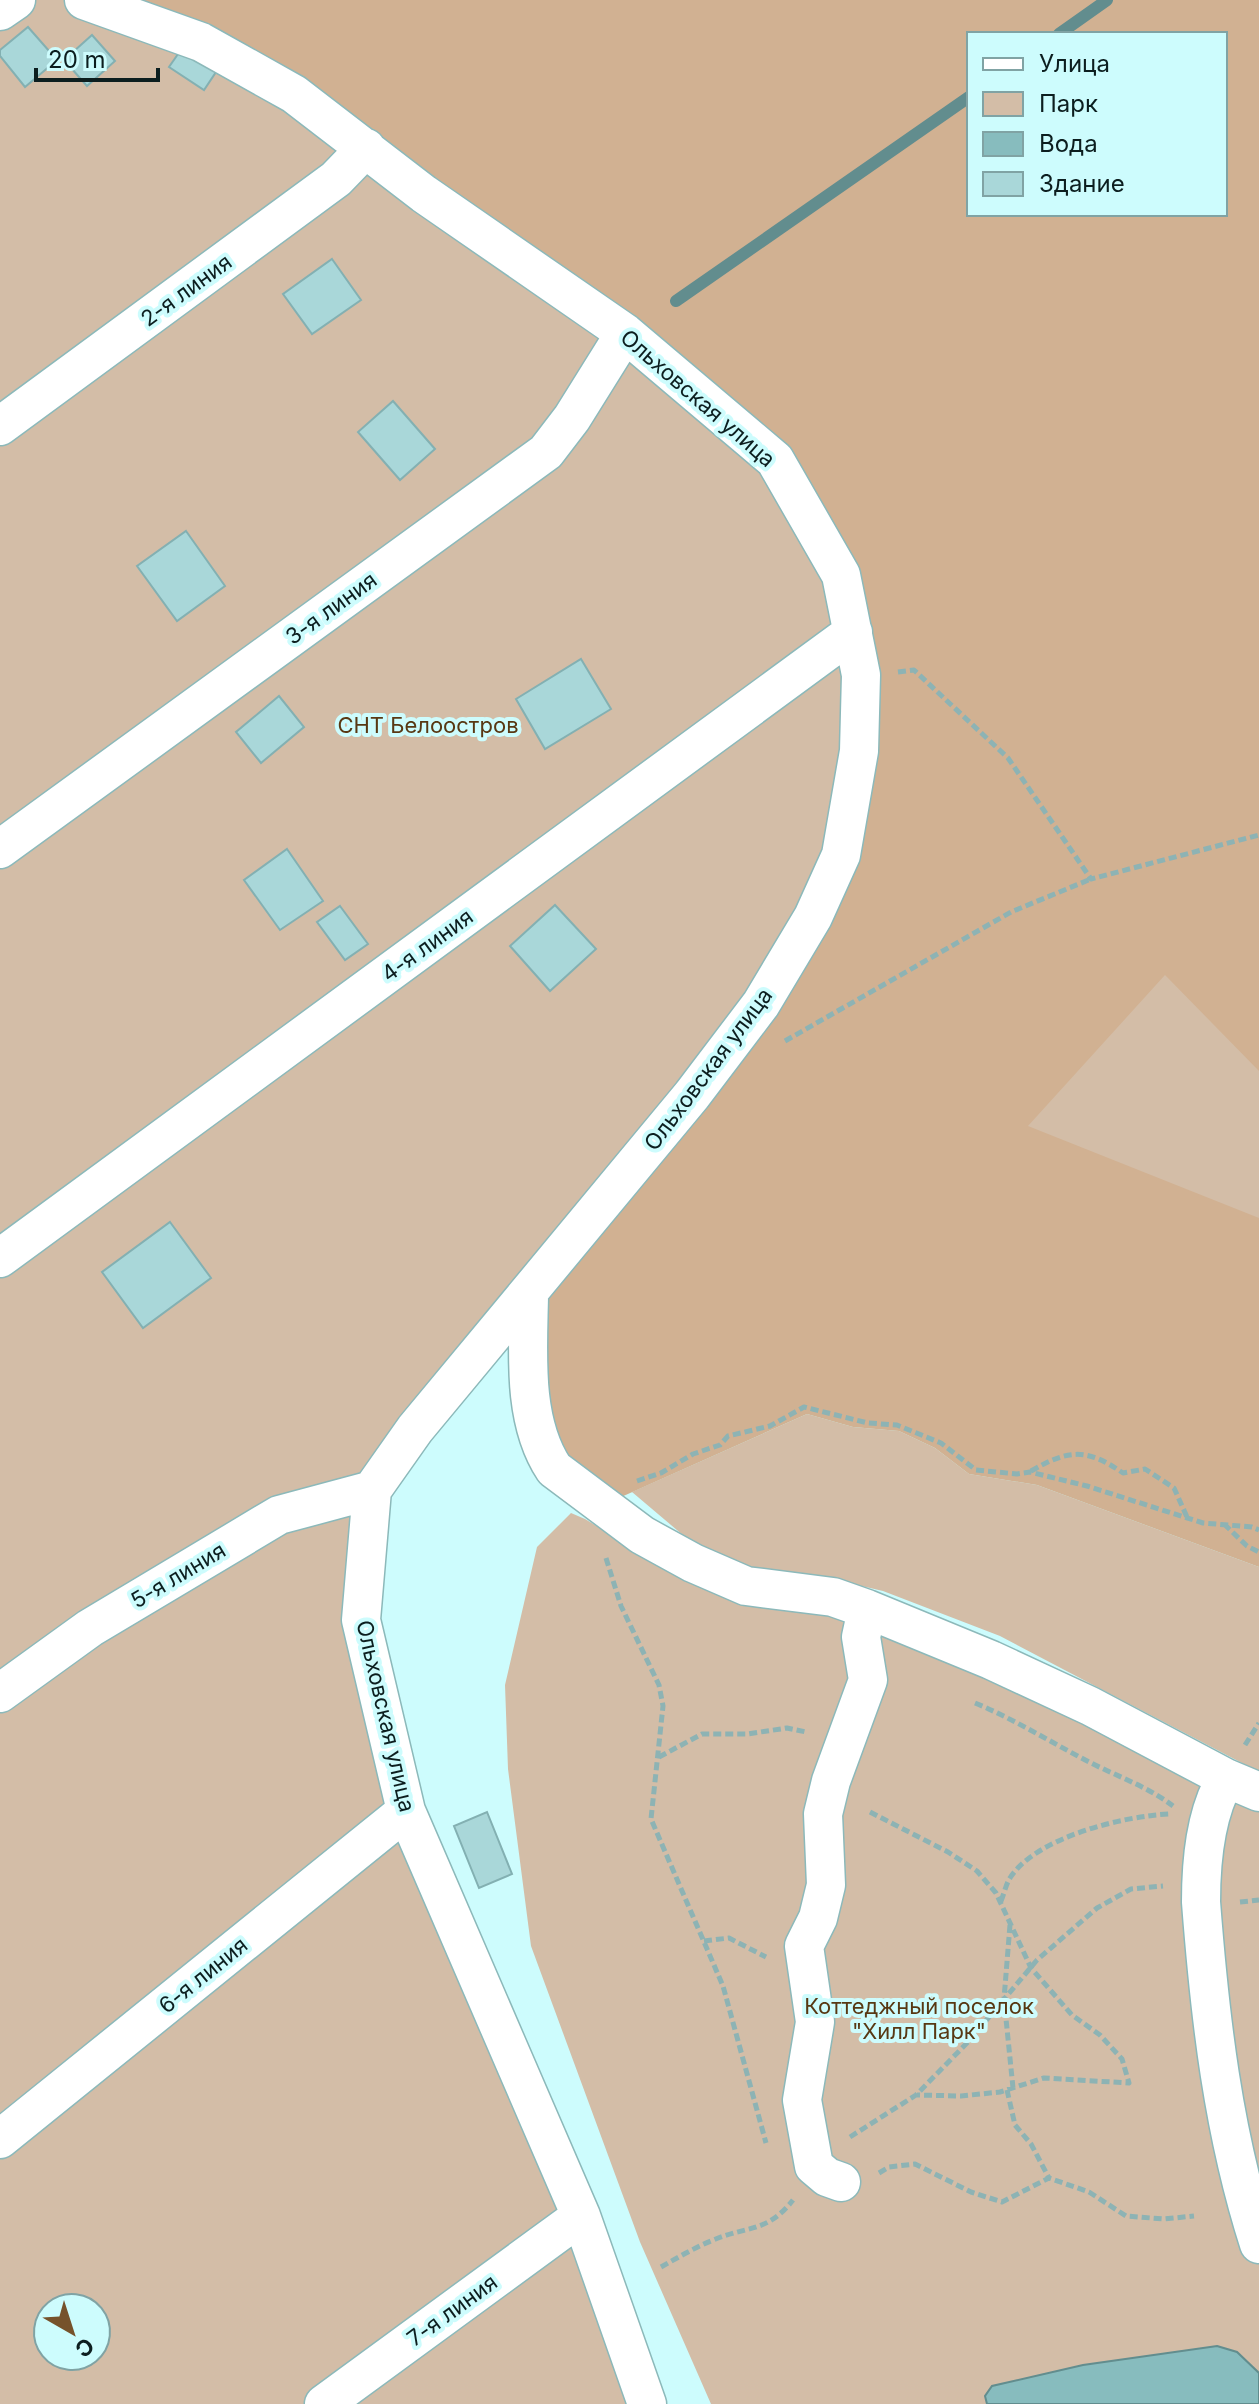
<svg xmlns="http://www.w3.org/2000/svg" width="1259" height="2404" font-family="Inter,sans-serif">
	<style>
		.green { fill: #d3bda7; fill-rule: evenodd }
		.forest { fill: #d1b192; fill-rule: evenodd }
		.water { fill: #87bcbe; stroke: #628d8e; stroke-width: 2 }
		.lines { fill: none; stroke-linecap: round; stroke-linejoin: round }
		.stream { stroke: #628d8e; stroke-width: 12 }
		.building { fill: #a9d7d9; stroke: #83b0b2; stroke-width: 2 }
		.minor-casing { stroke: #8cb9ba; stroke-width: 41 }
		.path { stroke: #8db3b4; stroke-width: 5; stroke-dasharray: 8 4; stroke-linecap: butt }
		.minor { stroke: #fff; stroke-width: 38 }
		.labels { text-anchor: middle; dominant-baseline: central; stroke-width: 8; stroke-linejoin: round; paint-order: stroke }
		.street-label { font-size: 22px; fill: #0c1e1f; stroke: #cdfcfd }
		.park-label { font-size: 22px; fill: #583813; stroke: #cdfcfd }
	</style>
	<rect width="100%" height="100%" fill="#cdfcfd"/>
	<path class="green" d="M 7,0 L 93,0 L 201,42 L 775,460 L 858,658 L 813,917 L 371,1496 L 361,1620 L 410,1819 L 646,2404 L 0,2404 L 0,5 ZM 48,2308 L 96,2308 L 96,2356 L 48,2356 Z
		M 1169,899 L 1259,965 L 1259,1304 L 922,1197 Z
		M 807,1414 L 853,1427 L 899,1431 L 935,1448 L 969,1474 L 1037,1485 L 1259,1567 L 1259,1772 L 1000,1636 L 883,1591 L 840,1581 L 742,1569 L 697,1547 L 632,1492 Z
		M 571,1513 L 585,1519 L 657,1562 L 832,1613 L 1088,1722 L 1218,1793 L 1259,1812 L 1259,2404 L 711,2404 L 640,2242 L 531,1946 L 508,1769 L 505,1685 L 537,1547 Z"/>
	<path class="forest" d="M 93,0 L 1259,0 L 1259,1071 L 1165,975 L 1028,1126 L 1259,1218 L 1259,1567 L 1037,1485 L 969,1474 L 935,1448 L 899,1431 L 853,1427 L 807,1414 L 601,1506 L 554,1469 L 535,1296 L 813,917 L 858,658 L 775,460 L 387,165 ZM 969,34 L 1225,34 L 1225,214 L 969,214 Z"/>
	<path class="water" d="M 1217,2346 L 1237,2352 L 1259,2373 L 1259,2404 L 987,2404 L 985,2396 L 992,2386 L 1083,2365 Z"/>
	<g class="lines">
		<path class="stream" d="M 1059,34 L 1107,0
			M 676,301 L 969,97"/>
	</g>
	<path class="building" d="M 28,27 L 57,60 L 25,87 L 0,56 L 0,50 Z
		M 92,35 L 115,61 L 87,86 L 64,60 Z
		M 185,44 L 220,66 L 204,90 L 169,67 Z
		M 332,259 L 361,300 L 312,334 L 283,294 Z
		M 393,401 L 435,449 L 400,480 L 358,432 Z
		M 186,531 L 225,586 L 177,621 L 137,566 Z
		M 581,659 L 611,709 L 545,749 L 516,699 Z
		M 279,696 L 304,727 L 261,763 L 236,732 Z
		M 287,849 L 323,901 L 280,930 L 244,880 Z
		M 555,905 L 596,949 L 550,991 L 510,946 Z
		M 340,906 L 368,944 L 345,960 L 317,922 Z
		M 170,1222 L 211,1278 L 143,1328 L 102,1272 Z
		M 487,1812 L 512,1874 L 479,1888 L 454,1826 Z"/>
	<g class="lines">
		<g class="minor-casing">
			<path id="minor" d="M 84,0 L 201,42 L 294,94 L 424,194 L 625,333 L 775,460 L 841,575 L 861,675 L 859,751 L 841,855 L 813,917 L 761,1004 L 692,1095 L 415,1429 L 372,1490 L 361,1620 L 406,1811 L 581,2216 L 647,2404
				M 0,11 L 16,0
				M 0,426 L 336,179 L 366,148
				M 0,849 L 546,452 L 572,418 L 625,333
				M 0,1258 L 853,632
				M 529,1296 C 528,1352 522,1421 554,1469 L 642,1535 L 693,1563 L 746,1586 L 833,1597 L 867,1609 L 991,1660 L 1090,1706 L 1226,1778 L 1259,1792
				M 0,1693 L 90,1628 L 279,1515 L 372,1490
				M 1226,1778 C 1205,1814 1201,1861 1201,1902 C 1210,2019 1223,2132 1259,2244
				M 0,2139 L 406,1811
				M 841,2182 L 827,2177 L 814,2166 L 802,2100 L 815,2022 L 804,1946 L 818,1918 L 826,1885 L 823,1814 L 831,1781 L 868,1680 L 861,1637 L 867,1609
				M 324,2404 L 581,2216"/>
		</g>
		<path class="path" d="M 898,672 L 914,670 L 1008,758 L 1091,879 L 1259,835
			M 785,1041 L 1011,912 L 1091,879
			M 1031,1471 C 1069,1449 1087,1448 1123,1473 L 1145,1469 L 1174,1488 L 1187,1517
			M 637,1481 L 661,1473 L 693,1454 L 720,1445 L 728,1436 L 770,1426 L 804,1407 L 868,1423 L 897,1425 L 941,1443 L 976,1470 L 1017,1474 L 1030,1472 L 1087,1486 L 1203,1523 L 1252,1527 L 1259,1530
			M 1224,1524 L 1247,1546 L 1259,1552
			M 606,1558 L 621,1606 L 659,1685 L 663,1706 L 651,1819 L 723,1986 L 766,2143
			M 975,1703 C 1016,1720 1052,1743 1091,1763 C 1119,1777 1148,1787 1173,1806
			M 1245,1745 L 1259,1723
			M 659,1757 L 702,1734 L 747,1734 L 787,1728 L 806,1732
			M 870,1812 L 948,1852 L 977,1871 L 996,1893 L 1031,1968 L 1072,2015 L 1100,2035 L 1122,2059 L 1129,2083 L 1044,2078 L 1000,2092 L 961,2096 L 917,2095
			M 1001,1901 C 1004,1894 1006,1884 1010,1878 C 1036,1837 1124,1816 1169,1814
			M 1240,1902 L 1259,1900
			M 1010,1925 L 1004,1999 L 1013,2088
			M 704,1941 L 729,1938 L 766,1957
			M 1007,2090 L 1015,2125 L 1031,2144 L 1049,2178
			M 850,2137 L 916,2095 L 968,2042 L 1037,1960 L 1097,1908 L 1131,1889 L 1163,1886
			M 879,2173 L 889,2167 L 915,2164 L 971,2192 L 1002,2202 L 1049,2178 L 1089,2192 L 1126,2216 L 1164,2219 L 1194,2216
			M 661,2267 C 677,2258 694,2248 711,2241 C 747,2225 766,2234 793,2200"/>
		<use href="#minor" class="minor"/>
	</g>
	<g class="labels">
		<g class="street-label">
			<text transform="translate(186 290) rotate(-36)">2-я линия</text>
			<text transform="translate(698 398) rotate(41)">Ольховская улица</text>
			<text transform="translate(331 608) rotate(-36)">3-я линия</text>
			<text transform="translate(427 945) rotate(-36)">4-я линия</text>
			<text transform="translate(708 1069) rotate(-53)">Ольховская улица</text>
			<text transform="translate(178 1575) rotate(-31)">5-я линия</text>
			<text transform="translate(386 1716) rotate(77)">Ольховская улица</text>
			<text transform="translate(203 1975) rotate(-39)">6-я линия</text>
			<text transform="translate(452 2310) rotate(-36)">7-я линия</text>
		</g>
		<g class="park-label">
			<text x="428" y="725">СНТ Белоостров</text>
			<text x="919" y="2006">Коттеджный поселок<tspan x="919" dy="25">"Хилл Парк"</tspan></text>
		</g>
	</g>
	<rect x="967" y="32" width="260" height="184" fill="#cdfcfd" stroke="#80a3a4" stroke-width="2"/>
	<rect x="983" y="58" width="40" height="12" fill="#ffffff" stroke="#80a3a4" stroke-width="2"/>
	<text x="1039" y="72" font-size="24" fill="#0c1e1f">Улица</text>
	<rect x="983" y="92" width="40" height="24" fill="#d3bda7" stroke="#80a3a4" stroke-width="2"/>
	<text x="1039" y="112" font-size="24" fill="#0c1e1f">Парк</text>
	<rect x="983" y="132" width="40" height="24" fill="#87bcbe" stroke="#80a3a4" stroke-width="2"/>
	<text x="1039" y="152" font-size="24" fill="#0c1e1f">Вода</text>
	<rect x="983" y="172" width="40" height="24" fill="#a9d7d9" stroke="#80a3a4" stroke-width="2"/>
	<text x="1039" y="192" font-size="24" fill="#0c1e1f">Здание</text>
	<g transform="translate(72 2332) rotate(141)"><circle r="38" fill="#cdfcfd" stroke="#80a3a4" stroke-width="2"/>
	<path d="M0-6L14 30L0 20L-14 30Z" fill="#76522b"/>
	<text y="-12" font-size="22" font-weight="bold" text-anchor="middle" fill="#0c1e1f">С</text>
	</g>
	<path d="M36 68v12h122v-12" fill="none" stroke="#0c1e1f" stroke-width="4"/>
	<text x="48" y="68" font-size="24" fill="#0c1e1f" stroke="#cdfcfd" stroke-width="6" paint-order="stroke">20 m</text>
</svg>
